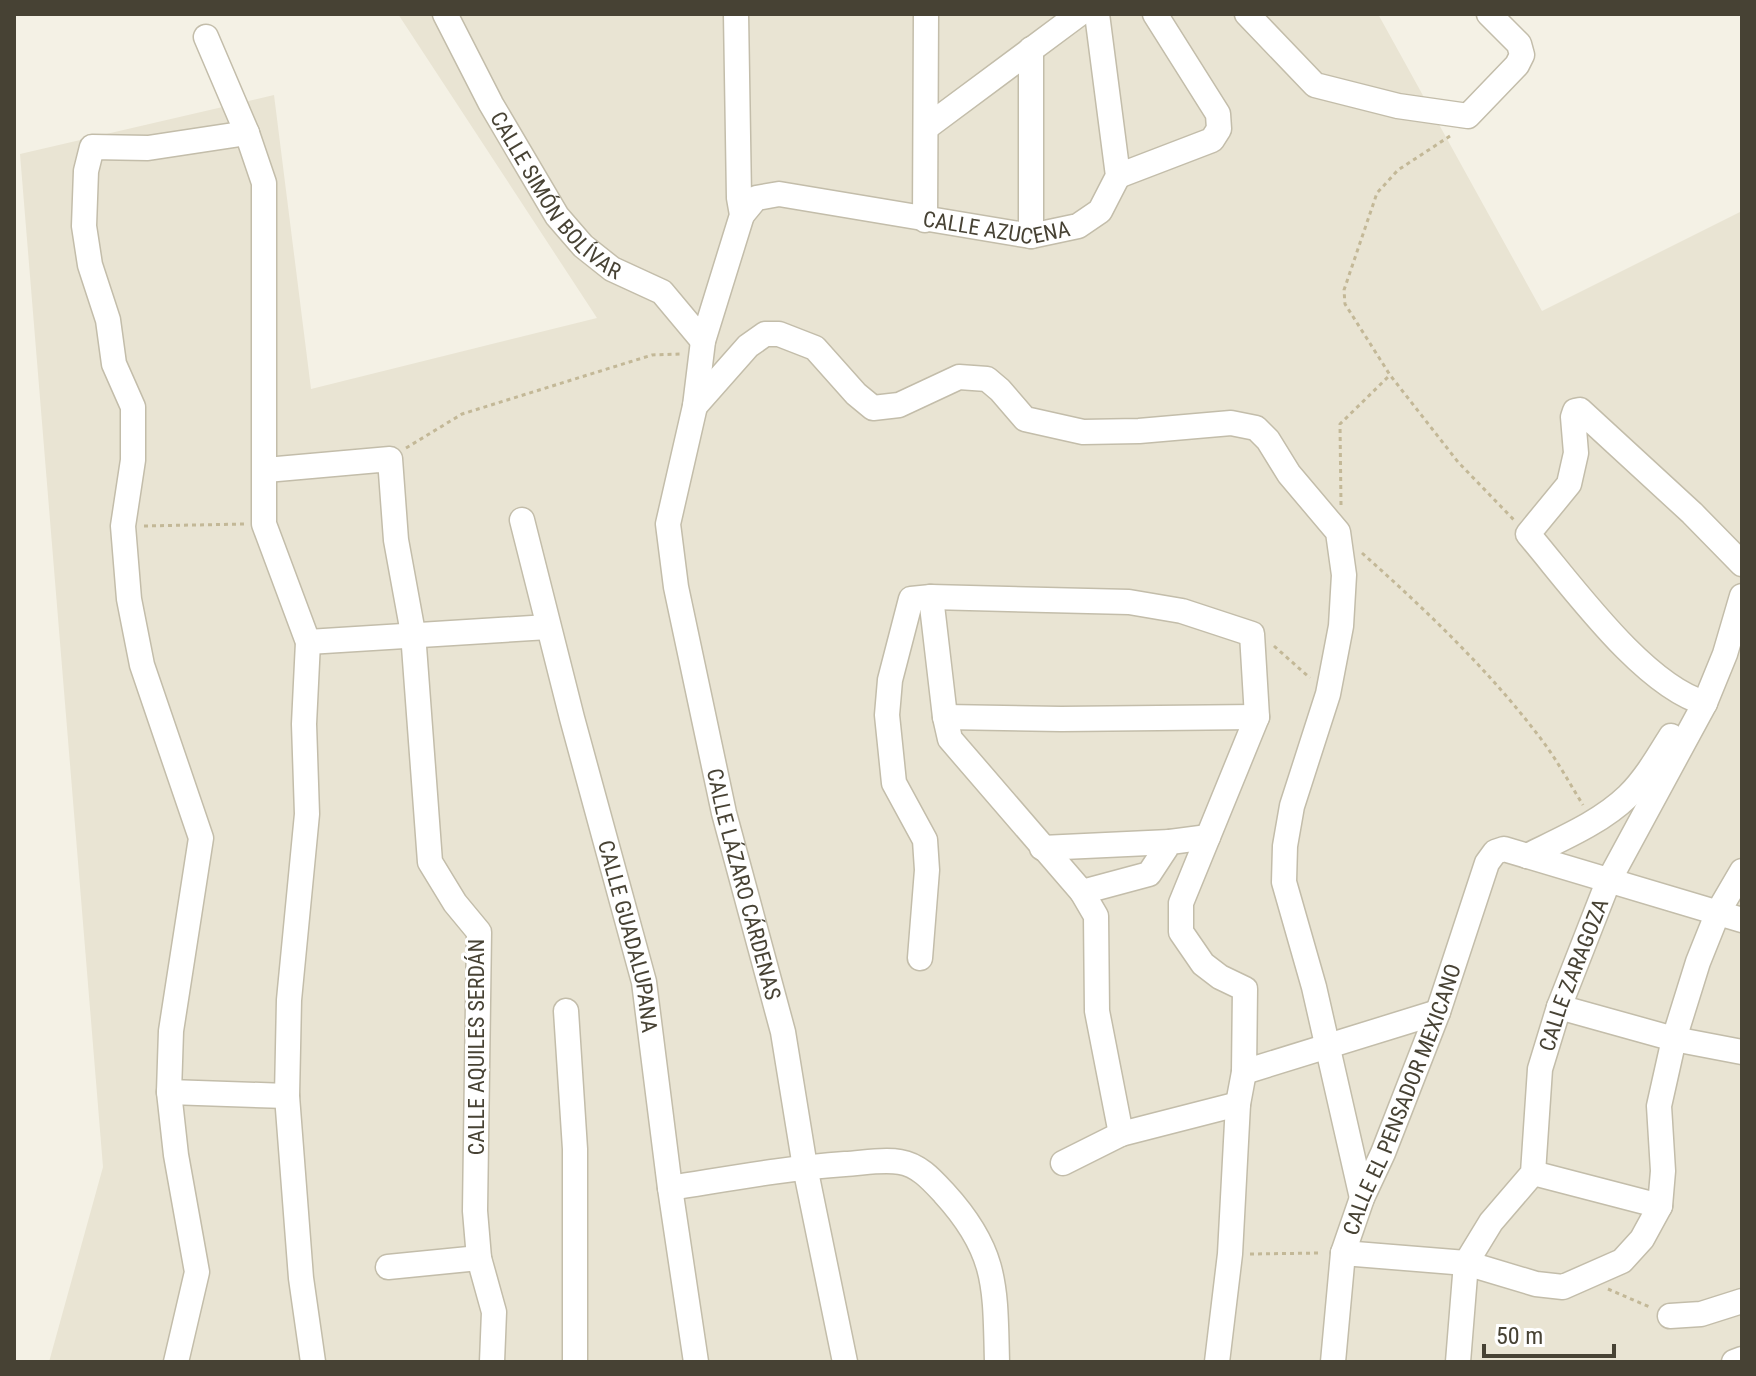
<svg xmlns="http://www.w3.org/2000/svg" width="1756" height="1376" font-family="'Roboto Condensed',sans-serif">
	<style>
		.residential { fill: #e9e4d3 }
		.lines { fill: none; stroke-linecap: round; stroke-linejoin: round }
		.minor-casing { stroke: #c3bdaa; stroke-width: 27 }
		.path { stroke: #c3b897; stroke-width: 3; stroke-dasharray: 4 4; stroke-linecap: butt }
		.minor { stroke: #fff; stroke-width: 24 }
		.labels { text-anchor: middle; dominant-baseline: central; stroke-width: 6; stroke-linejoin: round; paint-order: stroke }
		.street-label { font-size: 22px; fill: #474234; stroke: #fff }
	</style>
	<rect width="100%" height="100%" fill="#f4f1e5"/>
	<path class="residential" d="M 398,14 L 1378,14 L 1542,311 L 1742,211 L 1742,1362 L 49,1362 L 103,1167 L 20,154 L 274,95 L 311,389 L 597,318 Z"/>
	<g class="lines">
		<g class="minor-casing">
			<g id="minor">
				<path id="s1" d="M 445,14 L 491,104 L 557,216 L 583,246 L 612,269 L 662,292 L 703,341"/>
				<path id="s2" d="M 736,14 L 739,198 L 742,215 L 703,341 L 695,406 L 668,524 L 676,587 L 724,813 L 783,1032 L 805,1167 L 845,1362"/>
				<path d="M 1247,14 L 1315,85 L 1398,106 L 1468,116 L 1517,65 L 1522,55 L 1519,44 L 1489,14"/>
				<path d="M 206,37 L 247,133 L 264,183 L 264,524 L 308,642 L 304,724 L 307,814 L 289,1000 L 287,1096 L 301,1278 L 313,1362"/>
				<path d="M 927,127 L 1079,14"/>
				<path d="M 1118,176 L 1212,140 L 1219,129 L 1218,114 L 1155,14"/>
				<path id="s3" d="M 742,215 L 756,198 L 779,194 L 1031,236 L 1078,226 L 1100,211 L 1118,176 L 1097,14"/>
				<path d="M 925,220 L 926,14"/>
				<path d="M 1031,236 L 1031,49"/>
				<path d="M 695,406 L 748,346 L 765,334 L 779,334 L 815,348 L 856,394 L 873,408 L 899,405 L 959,377 L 987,379 L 1000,390 L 1025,419 L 1083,432 L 1139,431 L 1231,423 L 1256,428 L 1268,440 L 1289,474 L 1338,532 L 1344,575 L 1341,626 L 1328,694 L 1292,806 L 1285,846 L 1284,882 L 1314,987 L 1362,1198"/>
				<path d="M 266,470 L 390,459 L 396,540 L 413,633 L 430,862 L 455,903 L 479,932 L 475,1211 L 479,1258 L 494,1312 L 492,1362"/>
				<path id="s4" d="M 522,520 L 572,718 L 644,982 L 670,1188 L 696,1362"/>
				<path d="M 931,597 L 945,717 L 950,739 L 1082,892 L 1149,874 L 1170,842 L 1208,837"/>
				<path d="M 308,642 L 548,627"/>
				<path d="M 1705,703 C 1643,686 1570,583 1528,534 L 1569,484 L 1576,453 L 1573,417 L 1575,411 L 1580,410 L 1692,513 L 1742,564"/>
				<path d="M 945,717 L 1061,719 L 1257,717"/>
				<path d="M 1042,848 L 1170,842"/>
				<path d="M 1527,856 C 1561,839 1600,823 1628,796 C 1646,778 1658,757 1671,736"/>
				<path d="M 1082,892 L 1096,916 L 1097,1011 L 1121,1134"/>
				<path d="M 920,958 L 927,870 L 925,840 L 894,783 L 887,715 L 890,680 L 911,599 L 931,597 L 1129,602 L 1182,611 L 1252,634 L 1257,717 L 1181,903 L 1181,932 L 1203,964 L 1220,977 L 1245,989 L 1244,1072 L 1438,1012"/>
				<path d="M 1559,1007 L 1674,1039 L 1742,1052"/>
				<path d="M 566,1011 L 575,1149 L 575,1362"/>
				<path d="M 169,1092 L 287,1096"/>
				<path d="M 1063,1163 L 1121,1134 L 1238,1104"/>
				<path d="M 1533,1173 L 1660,1206"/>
				<path d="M 670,1188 C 728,1179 786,1168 845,1164 C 863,1163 883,1159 900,1162 C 919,1165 932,1180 944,1193 C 998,1252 995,1287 997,1362"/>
				<path d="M 1343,1253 L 1466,1263 L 1536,1284 L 1563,1287 L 1622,1261 L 1642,1239 L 1660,1206 L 1663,1171 L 1659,1106 L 1674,1039 L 1698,962 L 1718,912 L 1742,871"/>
				<path d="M 388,1267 L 479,1258"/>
				<path d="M 1670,1316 L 1701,1314 L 1742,1301"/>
				<path d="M 176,1362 L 197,1272 L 176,1155 L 169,1092 L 171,1031 L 201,838 L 142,665 L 129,599 L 123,526 L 133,460 L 133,407 L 114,364 L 108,320 L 90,265 L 84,226 L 86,171 L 92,147 L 148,148 L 247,133"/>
				<path d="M 1217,1362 L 1230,1254 L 1238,1104 L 1244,1072"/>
				<path id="s5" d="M 1333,1362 L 1343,1253 L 1362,1198 L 1383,1153 L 1438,1012 L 1487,863 L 1495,852 L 1504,849 L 1742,920"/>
				<path id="s6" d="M 1458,1362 L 1466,1263 L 1491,1222 L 1533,1173 L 1540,1069 L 1559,1007 L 1608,882 L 1705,703 L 1725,654 L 1742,596"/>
				<path d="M 1734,1362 L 1742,1359"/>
			</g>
		</g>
		<path class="path" d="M 1450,136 L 1398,170 L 1377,193 L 1344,290 L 1345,304 L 1390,375 L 1458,462 L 1514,520
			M 406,448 L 462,414 L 652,355 L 680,354
			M 1341,505 L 1340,424 L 1390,375
			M 144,526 L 244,524
			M 1362,553 C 1427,611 1492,673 1544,743 C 1558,762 1570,784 1583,805
			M 1274,646 L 1310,678
			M 1250,1254 L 1322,1253
			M 1608,1289 L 1652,1308"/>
		<use href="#minor" class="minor"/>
	</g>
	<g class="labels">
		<g class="street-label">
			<text stroke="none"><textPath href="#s1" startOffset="214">CALLE SIMÓN BOLÍVAR</textPath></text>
			<text stroke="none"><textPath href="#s3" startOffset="266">CALLE AZUCENA</textPath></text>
			<text stroke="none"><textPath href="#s2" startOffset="888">CALLE LÁZARO CÁRDENAS</textPath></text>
			<text stroke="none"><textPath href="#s4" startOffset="430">CALLE GUADALUPANA</textPath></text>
			<text stroke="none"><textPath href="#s6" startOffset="416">CALLE ZARAGOZA</textPath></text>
			<text transform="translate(476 1047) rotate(-90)">CALLE AQUILES SERDÁN</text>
			<text stroke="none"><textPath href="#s5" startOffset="274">CALLE EL PENSADOR MEXICANO</textPath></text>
		</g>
	</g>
	<rect width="1756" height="1376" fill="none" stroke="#474234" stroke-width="32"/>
	<path d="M1484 1344v12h130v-12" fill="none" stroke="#474234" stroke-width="4"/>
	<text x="1496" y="1344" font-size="24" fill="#474234" stroke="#ffffff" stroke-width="6" paint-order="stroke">50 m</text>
</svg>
